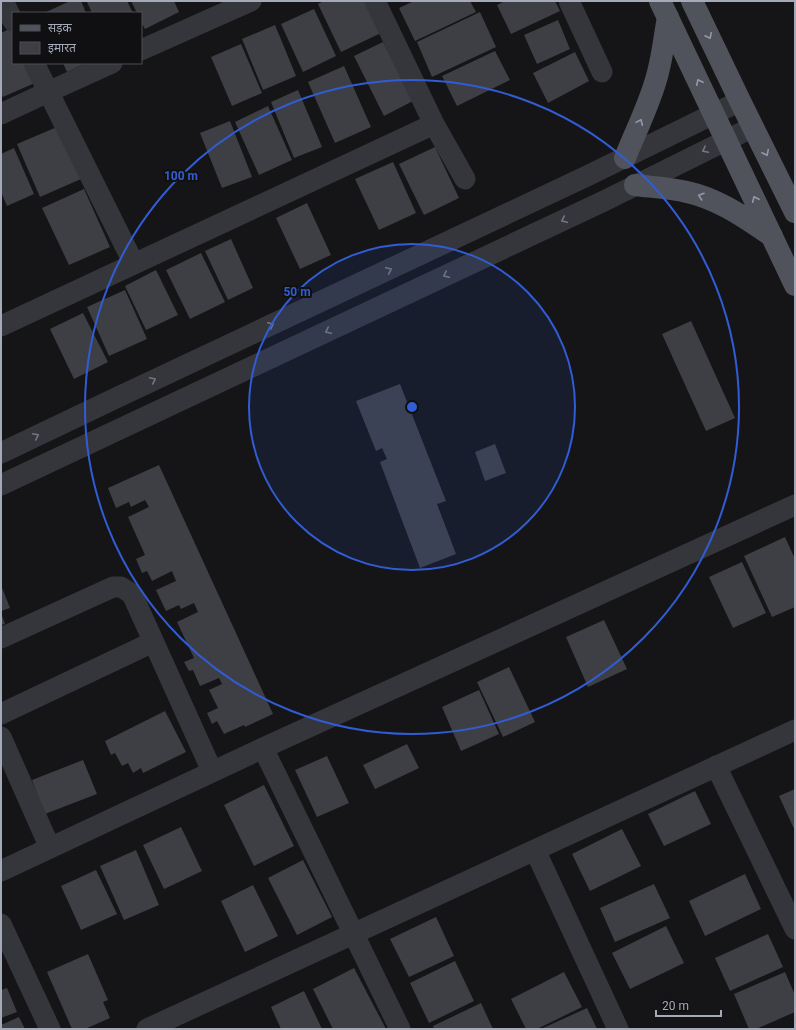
<svg xmlns="http://www.w3.org/2000/svg" width="796" height="1030" font-family="Roboto,'Noto Sans Devanagari',sans-serif">
	<style>
		.building { fill: #3e3f45 }
		.lines { fill: none; stroke-linecap: round; stroke-linejoin: round }
		.minor { stroke: #35363c; stroke-width: 21 }
		.major { stroke: #51535c; stroke-width: 22 }
		.oneway { stroke: #9499a6 }
		.oneway2 { stroke: #737681 }
		.ring { fill: none; stroke: #315cd3; stroke-width: 2 }
		.centre { fill: #315cd3; stroke: #101012; stroke-width: 2 }
		.ring-label { font-size: 12px; text-anchor: middle; font-weight: bold; fill: #315cd3; stroke: #101012; stroke-width: 4; stroke-linejoin: round; paint-order: stroke }
	</style>
	<rect width="100%" height="100%" fill="#151517"/>
	<path class="building" d="M 70,1 L 81,1 L 86,13 L 44,13 Z
		M 89,1 L 127,1 L 133,13 L 92,13 L 87,2 Z
		M 131,1 L 174,1 L 179,12 L 145,29 L 141,22 L 141,13 L 137,13 Z
		M 324,1 L 365,1 L 381,33 L 341,52 L 318,4 Z
		M 414,1 L 470,1 L 476,12 L 415,41 L 399,8 Z
		M 505,1 L 555,1 L 560,11 L 511,34 L 497,5 Z
		M 314,9 L 336,56 L 303,72 L 281,24 Z
		M 480,12 L 496,47 L 432,77 L 417,42 Z
		M 558,20 L 570,49 L 537,64 L 524,35 Z
		M 275,25 L 296,76 L 263,90 L 242,39 Z
		M 11,28 L 13,31 L 13,63 L 28,63 L 37,82 L 3,97 L 1,94 L 1,33 Z
		M 383,42 L 413,101 L 384,116 L 354,56 Z
		M 241,44 L 262,93 L 232,106 L 211,57 Z
		M 495,51 L 510,80 L 457,106 L 442,76 Z
		M 575,52 L 589,81 L 548,103 L 533,73 Z
		M 63,63 L 86,63 L 67,72 Z
		M 344,66 L 371,127 L 335,143 L 308,82 Z
		M 298,90 L 322,147 L 294,158 L 271,102 Z
		M 268,106 L 292,160 L 259,175 L 235,122 Z
		M 230,121 L 252,177 L 222,188 L 200,133 Z
		M 57,127 L 81,179 L 40,197 L 17,144 Z
		M 435,147 L 459,198 L 424,215 L 399,164 Z
		M 14,148 L 34,194 L 7,206 L 1,192 L 1,154 Z
		M 393,162 L 416,213 L 379,230 L 355,179 Z
		M 84,189 L 110,247 L 69,265 L 42,208 Z
		M 307,203 L 331,255 L 300,269 L 276,218 Z
		M 231,239 L 253,288 L 228,300 L 205,251 Z
		M 201,253 L 225,302 L 190,319 L 166,270 Z
		M 156,270 L 178,315 L 146,330 L 125,286 Z
		M 125,290 L 147,339 L 109,356 L 87,307 Z
		M 83,313 L 108,362 L 74,379 L 50,329 Z
		M 691,321 L 735,418 L 706,431 L 662,334 Z
		M 400,384 L 446,501 L 437,504 L 456,554 L 420,568 L 380,462 L 387,459 L 382,448 L 376,451 L 356,401 Z
		M 495,444 L 506,473 L 485,481 L 475,452 Z
		M 159,465 L 273,714 L 245,727 L 244,725 L 224,734 L 217,721 L 212,724 L 207,713 L 218,708 L 209,690 L 222,684 L 219,678 L 200,686 L 193,670 L 189,671 L 184,662 L 194,658 L 177,622 L 198,612 L 194,603 L 181,609 L 179,605 L 166,611 L 156,590 L 176,581 L 172,571 L 152,581 L 147,571 L 142,573 L 136,559 L 145,555 L 128,517 L 149,507 L 145,500 L 131,507 L 129,502 L 116,508 L 108,488 Z
		M 785,537 L 795,559 L 795,607 L 772,617 L 744,556 Z
		M 742,562 L 766,613 L 733,628 L 709,577 Z
		M 1,585 L 10,608 L 1,611 Z
		M 1,613 L 5,624 L 1,625 Z
		M 604,620 L 627,669 L 588,687 L 566,637 Z
		M 509,667 L 535,722 L 503,737 L 477,682 Z
		M 479,690 L 499,734 L 461,751 L 442,707 Z
		M 165,711 L 186,752 L 143,773 L 141,768 L 133,773 L 128,763 L 122,766 L 115,753 L 111,755 L 105,741 Z
		M 407,744 L 419,768 L 375,789 L 363,765 Z
		M 327,756 L 349,803 L 317,817 L 295,770 Z
		M 83,760 L 97,794 L 45,814 L 32,780 Z
		M 264,785 L 294,846 L 254,866 L 224,805 Z
		M 795,789 L 795,831 L 779,796 Z
		M 695,791 L 711,824 L 664,846 L 648,814 Z
		M 181,827 L 202,871 L 164,889 L 143,845 Z
		M 622,829 L 641,866 L 590,891 L 572,854 Z
		M 136,850 L 159,905 L 124,920 L 100,866 Z
		M 303,860 L 332,917 L 297,935 L 268,878 Z
		M 96,870 L 117,914 L 81,930 L 61,886 Z
		M 745,874 L 761,909 L 705,936 L 689,901 Z
		M 654,884 L 670,918 L 615,942 L 600,908 Z
		M 253,885 L 278,936 L 245,952 L 221,901 Z
		M 436,917 L 454,956 L 409,977 L 390,939 Z
		M 666,926 L 684,963 L 630,989 L 612,953 Z
		M 768,934 L 783,967 L 730,991 L 715,958 Z
		M 88,954 L 108,1000 L 103,1002 L 110,1018 L 85,1029 L 72,1029 L 47,972 Z
		M 455,961 L 474,1001 L 429,1023 L 410,983 Z
		M 354,968 L 386,1029 L 333,1029 L 313,989 Z
		M 564,972 L 582,1007 L 537,1029 L 526,1029 L 511,999 Z
		M 785,972 L 795,995 L 795,1012 L 756,1029 L 749,1029 L 734,994 Z
		M 7,988 L 17,1012 L 1,1018 L 1,990 Z
		M 304,991 L 322,1029 L 281,1029 L 271,1007 Z
		M 481,1003 L 493,1029 L 434,1029 L 433,1026 Z
		M 587,1008 L 597,1029 L 541,1029 Z
		M 19,1017 L 25,1029 L 1,1029 L 1,1025 Z"/>
	<g class="lines">
		<path class="minor" d="M 3,1 L 13,21
			M 375,1 L 434,124 L 465,179
			M 569,1 L 602,72
			M 141,50 L 251,1
			M 34,63 L 134,264
			M 1,114 L 48,92 L 112,63
			M 1,326 L 434,124
			M 1,453 L 116,398 L 587,176 L 740,101
			M 1,485 L 604,201 L 753,127
			M 1,638 L 113,587 L 121,587 L 132,594 L 212,771
			M 1,714 L 153,642
			M 1,737 L 50,848
			M 263,748 L 400,1029
			M 716,766 L 795,929
			M 535,850 L 618,1029
			M 1,871 L 263,748 L 795,505
			M 1,924 L 50,1029
			M 147,1029 L 795,730"/>
		<path class="major" d="M 660,1 L 795,285
			M 692,1 L 740,101 L 795,212
			M 625,158 C 635,133 647,109 655,83 C 662,62 664,39 668,17
			M 635,185 C 651,187 671,188 687,192 C 719,199 745,218 772,236"/>
	</g>
	<defs><path id="oneway-chevron" d="M-2-3.5L2.5 0L-2 3.5" fill="none" stroke-width="1.6" stroke-linecap="round" stroke-linejoin="round"/></defs>
	<g class="oneway">
		<use href="#oneway-chevron" transform="translate(709 36) rotate(64)"/>
		<use href="#oneway-chevron" transform="translate(699 82) rotate(-115)"/>
		<use href="#oneway-chevron" transform="translate(640 122) rotate(-66)"/>
		<use href="#oneway-chevron" transform="translate(766 153) rotate(64)"/>
		<use href="#oneway-chevron" transform="translate(701 196) rotate(-161)"/>
		<use href="#oneway-chevron" transform="translate(755 199) rotate(-115)"/>
	</g>
	<g class="oneway2">
		<use href="#oneway-chevron" transform="translate(705 150) rotate(154)"/>
		<use href="#oneway-chevron" transform="translate(564 220) rotate(155)"/>
		<use href="#oneway-chevron" transform="translate(389 270) rotate(-25)"/>
		<use href="#oneway-chevron" transform="translate(446 275) rotate(155)"/>
		<use href="#oneway-chevron" transform="translate(271 325) rotate(-25)"/>
		<use href="#oneway-chevron" transform="translate(328 331) rotate(155)"/>
		<use href="#oneway-chevron" transform="translate(153 380) rotate(-25)"/>
		<use href="#oneway-chevron" transform="translate(36 436) rotate(-26)"/>
	</g>
	<circle cx="412" cy="407" r="163" fill="#315cd3" fill-opacity=".12"/>
	<g class="ring">
		<circle cx="412" cy="407" r="163"/>
		<circle cx="412" cy="407" r="327"/>
	</g>
	<circle cx="412" cy="407" r="6" class="centre"/>
	<g class="ring-label">
		<text x="181" y="180">100 m</text>
		<text x="297" y="296">50 m</text>
	</g>
	<rect width="796" height="1030" fill="none" stroke="#a5aab9" stroke-width="4"/>
	<rect x="12" y="12" width="130" height="52" fill="#101012" stroke="#4c4e55"/>
	<rect x="20" y="25" width="20" height="6" fill="#51535c" stroke="#4c4e55"/>
	<text x="48" y="32" font-size="12" fill="#a5aab9">सड़क</text>
	<rect x="20" y="42" width="20" height="12" fill="#3e3f45" stroke="#4c4e55"/>
	<text x="48" y="52" font-size="12" fill="#a5aab9">इमारत</text>
	<path d="M656 1010v6h65v-6" fill="none" stroke="#a5aab9" stroke-width="2"/>
	<text x="662" y="1010" font-size="12" fill="#a5aab9" stroke="#101012" stroke-width="3" paint-order="stroke">20 m</text>
</svg>
